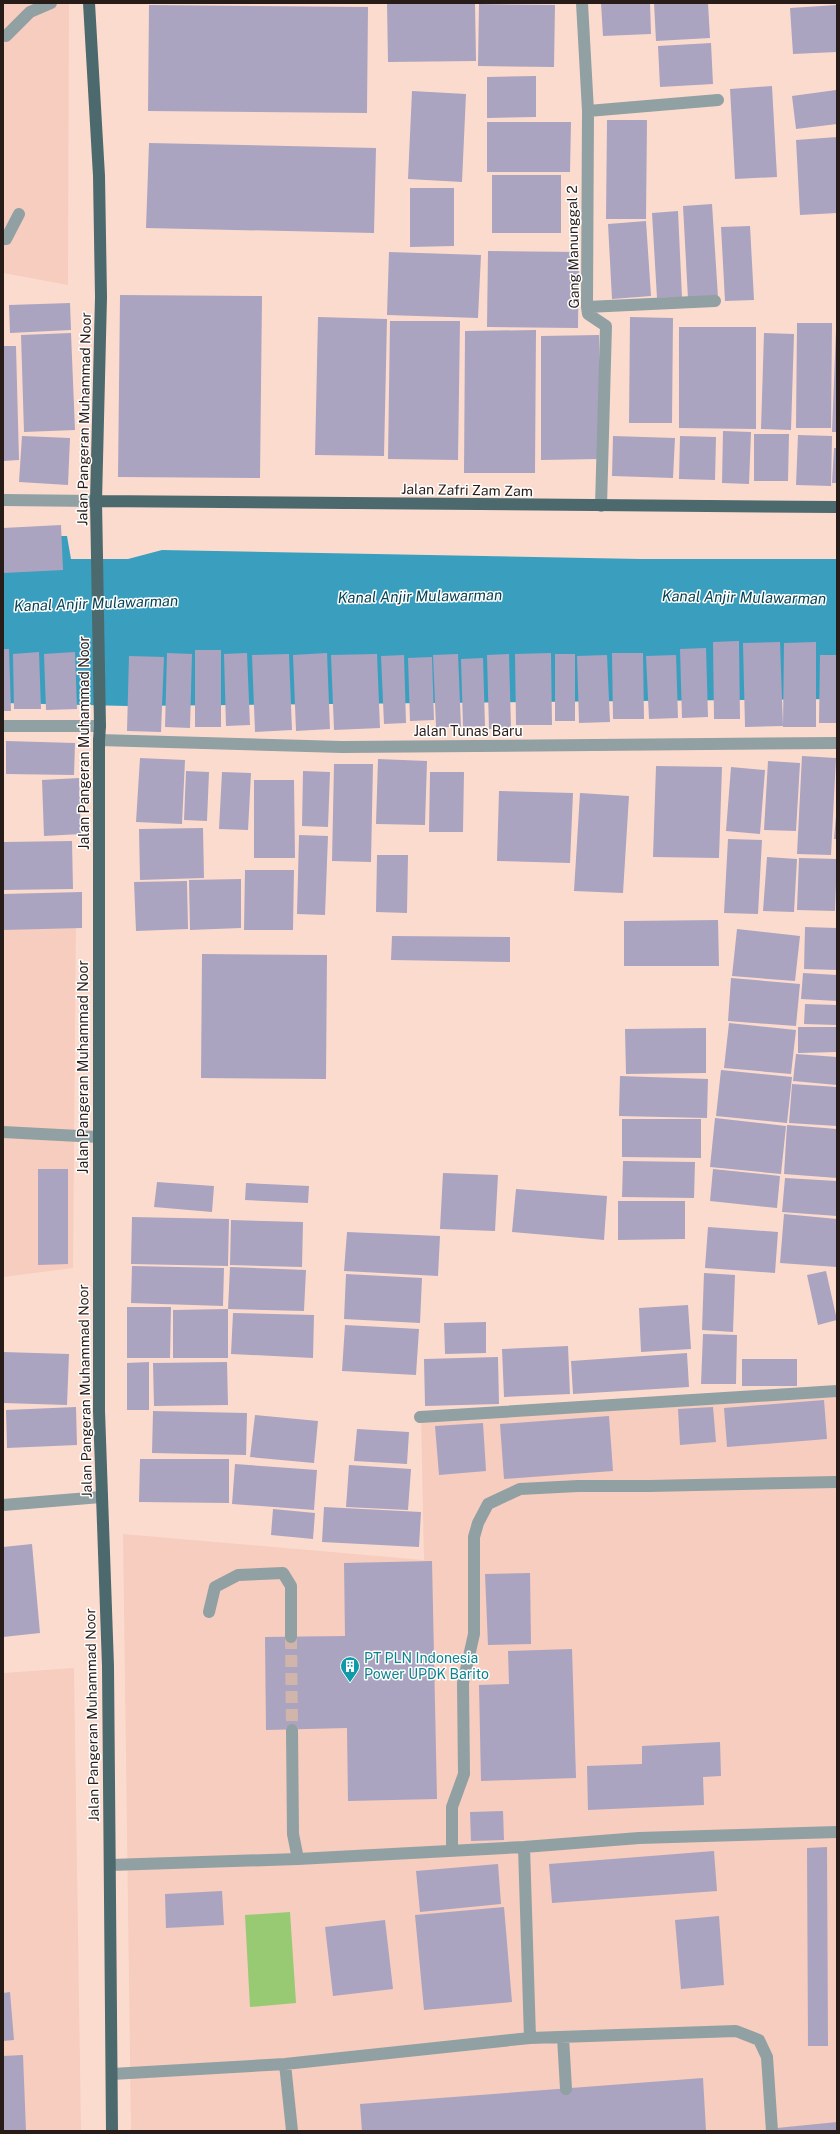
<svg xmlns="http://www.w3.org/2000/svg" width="840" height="2134" font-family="'Public Sans',sans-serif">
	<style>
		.built { fill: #f6cdbf }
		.green { fill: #98ca73 }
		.water { fill: #3a9fbf }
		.building { fill: #aaa4c0 }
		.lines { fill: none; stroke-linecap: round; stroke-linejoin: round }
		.minor-tunnel { stroke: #d2b5aa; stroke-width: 12; stroke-dasharray: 12 6; stroke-linecap: butt }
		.minor { stroke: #91a0a3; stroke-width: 12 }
		.major { stroke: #4c696e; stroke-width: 12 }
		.labels { text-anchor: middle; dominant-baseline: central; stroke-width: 3; stroke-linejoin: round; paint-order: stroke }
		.street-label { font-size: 14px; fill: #281c18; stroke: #fff }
		.culture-label { font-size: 14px; fill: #0d838f; stroke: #fff; text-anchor: start }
		.water-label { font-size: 15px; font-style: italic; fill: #064354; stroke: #fff }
	</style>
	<rect width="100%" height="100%" fill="#fcdbcf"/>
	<path class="built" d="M 3,3 L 69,3 L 68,285 L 3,273 Z
		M 76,920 L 73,1268 L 3,1277 L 3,923 Z
		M 837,1397 L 837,2131 L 131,2131 L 123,1534 L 424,1560 L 421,1413 Z
		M 74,1668 L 81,2131 L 3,2131 L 3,1673 Z"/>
	<path class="green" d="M 290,1912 L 296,2003 L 250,2007 L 245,1915 Z"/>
	<path class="water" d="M 3,536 L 67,536 L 71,559 L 128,559 L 162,550 L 641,559 L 837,559 L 837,699 L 127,706 L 3,703 Z"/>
	<path class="building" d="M 387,3 L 475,3 L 476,61 L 388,62 Z
		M 601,3 L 650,3 L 651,34 L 603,36 Z
		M 654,3 L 708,3 L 710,38 L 656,41 Z
		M 479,4 L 555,5 L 554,67 L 478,66 Z
		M 149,5 L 368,7 L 367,113 L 148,111 Z
		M 837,5 L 837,52 L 793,54 L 790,8 Z
		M 711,43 L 713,84 L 660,87 L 658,46 Z
		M 536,76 L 536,117 L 487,118 L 487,77 Z
		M 772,86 L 777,177 L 735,179 L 730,89 Z
		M 836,90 L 837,124 L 796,129 L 792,96 Z
		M 412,91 L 466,94 L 462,182 L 408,179 Z
		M 607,120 L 647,120 L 646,219 L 606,219 Z
		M 487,122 L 571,122 L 570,172 L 487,172 Z
		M 837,137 L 837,213 L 800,215 L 796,140 Z
		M 149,143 L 376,148 L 374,233 L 146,228 Z
		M 492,175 L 561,175 L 561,233 L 492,233 Z
		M 410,188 L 454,188 L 454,246 L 410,247 Z
		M 712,204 L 718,297 L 688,299 L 683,206 Z
		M 678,211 L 682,297 L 657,298 L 652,213 Z
		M 646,221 L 651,296 L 612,299 L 608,224 Z
		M 750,226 L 754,300 L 725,301 L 721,227 Z
		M 488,251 L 579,252 L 578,328 L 487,327 Z
		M 389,252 L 481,255 L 478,318 L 387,315 Z
		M 120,295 L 262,296 L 260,478 L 118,477 Z
		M 70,303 L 71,330 L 10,333 L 9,305 Z
		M 318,317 L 387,319 L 384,456 L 315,455 Z
		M 630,317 L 673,318 L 672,423 L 629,423 Z
		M 390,321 L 460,321 L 458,460 L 388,459 Z
		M 797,323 L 832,323 L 831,428 L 796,428 Z
		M 679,327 L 756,327 L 756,429 L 679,428 Z
		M 536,330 L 535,473 L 464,473 L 465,331 Z
		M 836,330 L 837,330 L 837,432 L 832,432 Z
		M 71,333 L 75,430 L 24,432 L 21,335 Z
		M 764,333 L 794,334 L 791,430 L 761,429 Z
		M 599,335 L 599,459 L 541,460 L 541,336 Z
		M 3,346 L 16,346 L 19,460 L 3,461 Z
		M 723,431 L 751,432 L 749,484 L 722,483 Z
		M 754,434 L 789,434 L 788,481 L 754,481 Z
		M 798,435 L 832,436 L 831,486 L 796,485 Z
		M 22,436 L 70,438 L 68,485 L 19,482 Z
		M 613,436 L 675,438 L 673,478 L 612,476 Z
		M 680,436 L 716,437 L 715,480 L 679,479 Z
		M 834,448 L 837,448 L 837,483 L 832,483 Z
		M 61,525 L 63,570 L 3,573 L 3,528 Z
		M 739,641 L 740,719 L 714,719 L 713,642 Z
		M 780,642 L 783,726 L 745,727 L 743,643 Z
		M 816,642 L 816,727 L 783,727 L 784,643 Z
		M 706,648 L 708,717 L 682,718 L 680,649 Z
		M 3,649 L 9,649 L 11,711 L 3,711 Z
		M 195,650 L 221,650 L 221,727 L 195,727 Z
		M 39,652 L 41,709 L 14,709 L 13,654 Z
		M 75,652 L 77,709 L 46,710 L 44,654 Z
		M 167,653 L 192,654 L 190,728 L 165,727 Z
		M 247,653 L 250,725 L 226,726 L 224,654 Z
		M 327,653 L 330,729 L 296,731 L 293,655 Z
		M 551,653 L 552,725 L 516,725 L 515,654 Z
		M 612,653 L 643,653 L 644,719 L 613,719 Z
		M 289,654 L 292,730 L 255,732 L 252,655 Z
		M 377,654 L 380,728 L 334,730 L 331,655 Z
		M 458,654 L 461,727 L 436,727 L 433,655 Z
		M 509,654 L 511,728 L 489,729 L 487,655 Z
		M 555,654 L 575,654 L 575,721 L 555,721 Z
		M 404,655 L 406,723 L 384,724 L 381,656 Z
		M 607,655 L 610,722 L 579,723 L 577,656 Z
		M 676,655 L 678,718 L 649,719 L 646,656 Z
		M 820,655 L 837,655 L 837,723 L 819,723 Z
		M 129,656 L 164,657 L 161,732 L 127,731 Z
		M 432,657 L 434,720 L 410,721 L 408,658 Z
		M 483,658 L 485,726 L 463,727 L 461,659 Z
		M 6,741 L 75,743 L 74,775 L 6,774 Z
		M 802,756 L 836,758 L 831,855 L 797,854 Z
		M 140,758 L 185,760 L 182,824 L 136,822 Z
		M 378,759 L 427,761 L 425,825 L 376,824 Z
		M 768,761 L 800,763 L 796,831 L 764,830 Z
		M 334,764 L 373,764 L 371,862 L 332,861 Z
		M 656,766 L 722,767 L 719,858 L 653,857 Z
		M 731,767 L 765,770 L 760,834 L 726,831 Z
		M 186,771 L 209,772 L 207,821 L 184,820 Z
		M 303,771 L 330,772 L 328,827 L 302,826 Z
		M 222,772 L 251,773 L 248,830 L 219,829 Z
		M 430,772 L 464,772 L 463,832 L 429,832 Z
		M 79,778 L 81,834 L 44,836 L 42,780 Z
		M 254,780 L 294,780 L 295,858 L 254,858 Z
		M 499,791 L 573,793 L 570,863 L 497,861 Z
		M 580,793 L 629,796 L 623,893 L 574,891 Z
		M 836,816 L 837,816 L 837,839 L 834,839 Z
		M 203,828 L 204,878 L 140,880 L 139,829 Z
		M 299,835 L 328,836 L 325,915 L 297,914 Z
		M 728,839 L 762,840 L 758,914 L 724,913 Z
		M 72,841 L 73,889 L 3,890 L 3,842 Z
		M 377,855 L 408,855 L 407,913 L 376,912 Z
		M 767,857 L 797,859 L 794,912 L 763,911 Z
		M 799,858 L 837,859 L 835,911 L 797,910 Z
		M 245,870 L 294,870 L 293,930 L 244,930 Z
		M 241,879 L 241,928 L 190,930 L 189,880 Z
		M 187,881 L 188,929 L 136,931 L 134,882 Z
		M 82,892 L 82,928 L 3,930 L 3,894 Z
		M 718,920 L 719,966 L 624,966 L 624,921 Z
		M 805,927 L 837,928 L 837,970 L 804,969 Z
		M 737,929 L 800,936 L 795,981 L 732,976 Z
		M 392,936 L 510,937 L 510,962 L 391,960 Z
		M 202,954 L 327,955 L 326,1079 L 201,1078 Z
		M 803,973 L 837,975 L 837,1001 L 801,999 Z
		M 731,978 L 800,984 L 796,1026 L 728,1021 Z
		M 805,1004 L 837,1005 L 837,1025 L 804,1024 Z
		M 729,1023 L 796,1030 L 791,1074 L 724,1068 Z
		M 798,1027 L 837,1027 L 837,1052 L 798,1053 Z
		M 706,1028 L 706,1073 L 626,1074 L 625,1029 Z
		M 796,1054 L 837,1057 L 837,1085 L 793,1081 Z
		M 721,1070 L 792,1077 L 787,1123 L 716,1116 Z
		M 620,1076 L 708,1079 L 707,1118 L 619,1116 Z
		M 792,1084 L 837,1087 L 837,1126 L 789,1123 Z
		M 715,1118 L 786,1126 L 781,1174 L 710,1167 Z
		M 622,1119 L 701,1119 L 701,1158 L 622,1157 Z
		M 787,1125 L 837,1129 L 837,1178 L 784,1174 Z
		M 623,1161 L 695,1162 L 694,1198 L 622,1197 Z
		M 38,1169 L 68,1169 L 68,1264 L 38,1265 Z
		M 713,1169 L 780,1176 L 777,1208 L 710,1201 Z
		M 443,1173 L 498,1175 L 495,1231 L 440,1229 Z
		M 785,1178 L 837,1181 L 837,1216 L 782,1212 Z
		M 157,1182 L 214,1186 L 212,1212 L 154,1207 Z
		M 246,1183 L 309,1186 L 308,1203 L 245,1200 Z
		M 516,1189 L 607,1196 L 604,1240 L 512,1232 Z
		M 618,1201 L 685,1201 L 685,1239 L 618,1240 Z
		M 784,1214 L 837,1219 L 837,1267 L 780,1263 Z
		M 132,1217 L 229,1219 L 228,1266 L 131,1264 Z
		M 231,1220 L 303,1222 L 302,1267 L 230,1265 Z
		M 708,1227 L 778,1232 L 775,1273 L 705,1268 Z
		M 347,1232 L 440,1236 L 438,1276 L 344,1271 Z
		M 132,1266 L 224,1268 L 223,1306 L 131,1303 Z
		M 230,1267 L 306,1270 L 304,1311 L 228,1309 Z
		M 826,1271 L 837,1320 L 818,1325 L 807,1275 Z
		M 704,1273 L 735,1275 L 733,1332 L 702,1330 Z
		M 346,1274 L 422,1278 L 420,1323 L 344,1319 Z
		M 688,1305 L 691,1349 L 641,1352 L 639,1308 Z
		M 127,1307 L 171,1307 L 170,1358 L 127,1358 Z
		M 228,1309 L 228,1358 L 173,1358 L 173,1310 Z
		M 233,1313 L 314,1315 L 313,1358 L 231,1354 Z
		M 486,1322 L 486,1353 L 445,1354 L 444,1323 Z
		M 345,1325 L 419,1329 L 416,1375 L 342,1371 Z
		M 703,1334 L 737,1335 L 736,1384 L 701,1384 Z
		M 568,1346 L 570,1394 L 504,1397 L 502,1349 Z
		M 3,1352 L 69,1354 L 67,1405 L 3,1403 Z
		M 687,1353 L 689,1387 L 573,1394 L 571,1361 Z
		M 498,1357 L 499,1404 L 425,1406 L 424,1359 Z
		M 742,1359 L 797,1359 L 797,1386 L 742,1386 Z
		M 149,1362 L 149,1410 L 127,1410 L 127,1363 Z
		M 227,1362 L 228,1405 L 154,1406 L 153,1363 Z
		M 824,1400 L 827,1439 L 727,1447 L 724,1408 Z
		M 76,1407 L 77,1445 L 7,1448 L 6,1410 Z
		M 713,1407 L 716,1442 L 680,1445 L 678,1409 Z
		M 153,1411 L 247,1413 L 246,1455 L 152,1453 Z
		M 255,1415 L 318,1421 L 314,1463 L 250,1457 Z
		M 609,1416 L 613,1471 L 504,1479 L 500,1424 Z
		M 483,1423 L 486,1471 L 439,1475 L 435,1426 Z
		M 357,1429 L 409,1432 L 407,1464 L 354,1461 Z
		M 140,1459 L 229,1459 L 229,1503 L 139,1502 Z
		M 235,1464 L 317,1470 L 314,1510 L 232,1504 Z
		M 349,1465 L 411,1469 L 408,1510 L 346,1507 Z
		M 324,1507 L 421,1512 L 419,1547 L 322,1542 Z
		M 273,1509 L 315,1513 L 313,1539 L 271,1535 Z
		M 32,1544 L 40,1633 L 3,1637 L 3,1547 Z
		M 432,1561 L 437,1799 L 348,1801 L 347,1728 L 266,1730 L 265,1637 L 345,1636 L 344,1563 Z
		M 530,1573 L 531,1644 L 488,1645 L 485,1574 Z
		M 572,1649 L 576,1778 L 481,1781 L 479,1685 L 509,1684 L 508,1651 Z
		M 720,1742 L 721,1776 L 703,1777 L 704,1805 L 588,1810 L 587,1766 L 642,1764 L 642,1746 Z
		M 503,1811 L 504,1840 L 471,1841 L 470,1812 Z
		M 827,1847 L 828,2046 L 808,2046 L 807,1848 Z
		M 714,1851 L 717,1891 L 552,1903 L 549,1864 Z
		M 498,1864 L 501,1904 L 420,1912 L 416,1871 Z
		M 222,1891 L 224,1925 L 166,1928 L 165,1894 Z
		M 504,1907 L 512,2002 L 424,2010 L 415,1915 Z
		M 719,1916 L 724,1985 L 681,1989 L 675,1920 Z
		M 385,1920 L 393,1989 L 333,1996 L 325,1927 Z
		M 10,1992 L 14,2040 L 3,2041 L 3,1993 Z
		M 23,2055 L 26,2131 L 3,2131 L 3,2056 Z
		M 703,2078 L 706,2131 L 362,2131 L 360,2104 Z
		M 837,2122 L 837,2131 L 777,2131 L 777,2128 Z"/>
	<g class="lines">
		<path class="minor-tunnel" d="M 291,1637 L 292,1730"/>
		<path class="minor" d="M 582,3 L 588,111 L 587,307 L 588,314 L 606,326 L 601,506
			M 6,36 L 30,12 L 51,3
			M 588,111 L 718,100
			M 3,239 L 6,239 L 19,214
			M 587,307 L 715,301
			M 3,500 L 96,501
			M 3,726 L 100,726
			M 99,740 L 342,747 L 837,743
			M 3,1132 L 98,1137
			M 420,1417 L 837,1391
			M 3,1505 L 101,1497
			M 209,1612 L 215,1587 L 238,1575 L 283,1573 L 291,1586 L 291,1637
			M 292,1730 L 293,1834 L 298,1859
			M 524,1847 L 530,2038
			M 452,1850 L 452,1807 L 464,1774 L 463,1683 L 474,1634 L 474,1537 L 478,1523 L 488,1504 L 520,1489 L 578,1486 L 650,1486 L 836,1482
			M 110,1865 L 298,1859 L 524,1847 L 639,1838 L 837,1832
			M 563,2037 L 566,2089
			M 285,2064 L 292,2131
			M 112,2074 L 285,2064 L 530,2038 L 736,2031 L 759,2040 L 767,2057 L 772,2131"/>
		<path class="major" d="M 89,3 L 99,176 L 101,297 L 96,501 L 100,726 L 99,740 L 99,1411 L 108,1666 L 112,2131
			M 96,501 L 837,507"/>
	</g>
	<defs>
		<g id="building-pin" transform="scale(1)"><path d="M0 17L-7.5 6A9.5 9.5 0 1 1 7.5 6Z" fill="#0f9aa8" stroke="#fff"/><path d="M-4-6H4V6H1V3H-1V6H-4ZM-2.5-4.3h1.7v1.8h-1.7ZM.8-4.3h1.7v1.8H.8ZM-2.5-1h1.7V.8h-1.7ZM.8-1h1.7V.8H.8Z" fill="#fff"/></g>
	</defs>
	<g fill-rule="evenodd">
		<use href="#building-pin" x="350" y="1666"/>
	</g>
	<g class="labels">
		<g class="street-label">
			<text transform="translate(573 247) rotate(-91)">Gang Manunggal 2</text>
			<text transform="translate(84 419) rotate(-89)">Jalan Pangeran Muhammad Noor</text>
			<text transform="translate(467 490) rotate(1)">Jalan Zafri Zam Zam</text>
			<text x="468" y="731">Jalan Tunas Baru</text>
			<text transform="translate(84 743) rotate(-90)">Jalan Pangeran Muhammad Noor</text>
			<text transform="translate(83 1067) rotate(-90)">Jalan Pangeran Muhammad Noor</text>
			<text transform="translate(85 1391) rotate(-91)">Jalan Pangeran Muhammad Noor</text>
			<text transform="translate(92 1715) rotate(-91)">Jalan Pangeran Muhammad Noor</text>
		</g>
		<g class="culture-label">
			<text x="364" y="1658">PT PLN Indonesia<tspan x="364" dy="16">Power UPDK Barito</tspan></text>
		</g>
		<g class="water-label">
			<text transform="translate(420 596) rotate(-1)">Kanal Anjir Mulawarman</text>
			<text transform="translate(744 597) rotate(1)">Kanal Anjir Mulawarman</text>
			<text transform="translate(96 603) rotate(-2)">Kanal Anjir Mulawarman</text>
		</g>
	</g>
	<rect width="840" height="2134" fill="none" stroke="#281c18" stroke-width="8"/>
</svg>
